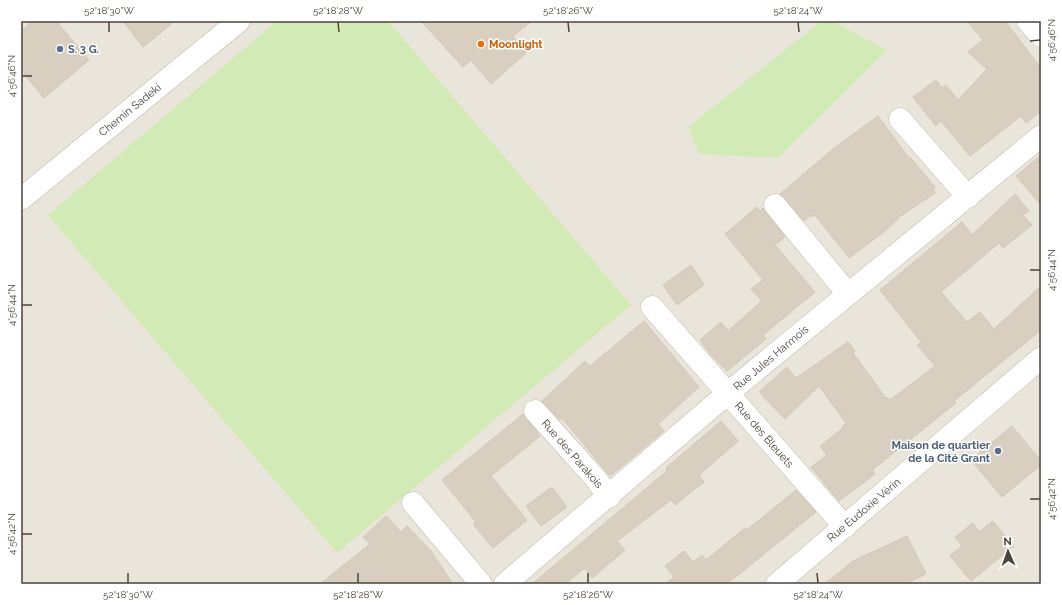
<svg xmlns="http://www.w3.org/2000/svg" width="1062" height="605" font-family="Raleway,sans-serif">
	<style>
		.residential { fill: #eae5da }
		.green { fill: #d2eab5 }
		.building { fill: #d8cfc1; stroke: #d3c7b4 }
		.lines { fill: none; stroke-linecap: round; stroke-linejoin: round }
		.minor-casing { stroke: #c2bbae; stroke-width: 23 }
		.minor { stroke: #fff; stroke-width: 22 }
		.ticks { fill: none; stroke: #4b4439; stroke-width: 1.5 }
		.food-dot { fill: #e8710a; stroke: #fff; stroke-width: 1.5 }
		.service-dot { fill: #5c6f8a; stroke: #fff; stroke-width: 1.5 }
		.labels { text-anchor: middle; dominant-baseline: central; stroke-width: 3; stroke-linejoin: round; paint-order: stroke }
		.food-label { font-size: 11px; font-weight: bold; fill: #c56008; stroke: #fff; text-anchor: start }
		.service-label { font-size: 11px; font-weight: bold; fill: #4e5e75; stroke: #fff; text-anchor: start }
		.street-label { font-size: 11px; fill: #4b4439; stroke: #fff }
		.neatline { fill: none; stroke: #4b4439; stroke-width: 1.5 }
		.ticks-label { font-size: 10px; text-anchor: middle; fill: #4b4439 }
	</style>
	<rect width="100%" height="100%" fill="#f6f3ec"/>
	<path class="residential" d="M 21,21 L 1041,21 L 1041,584 L 21,584 Z"/>
	<path class="green" d="M 277,21 L 388,21 L 631,305 L 337,553 L 48,215 Z
		M 822,21 L 832,21 L 887,50 L 778,158 L 699,154 L 688,127 Z"/>
	<path class="building" d="M 33,21 L 56,21 L 89,60 L 44,98 L 21,70 L 21,31 Z
		M 123,21 L 175,21 L 143,47 Z
		M 421,21 L 532,21 L 513,36 L 526,53 L 491,84 L 471,60 L 463,67 Z
		M 967,21 L 1005,21 L 1041,68 L 1041,111 L 1026,123 L 1021,116 L 970,156 L 941,121 L 936,126 L 913,97 L 936,80 L 942,88 L 946,85 L 958,100 L 987,69 L 968,52 L 983,40 Z
		M 878,116 L 909,158 L 910,157 L 935,187 L 933,190 L 935,193 L 902,215 L 884,232 L 849,258 L 815,215 L 812,217 L 811,215 L 804,221 L 780,194 L 833,149 Z
		M 1041,155 L 1041,205 L 1016,176 Z
		M 1015,194 L 1029,211 L 1023,215 L 1032,225 L 1003,248 L 999,243 L 941,292 L 967,322 L 980,312 L 994,329 L 1041,286 L 1041,330 L 954,401 L 956,403 L 872,470 L 875,474 L 839,501 L 811,467 L 827,455 L 820,446 L 843,428 L 842,427 L 846,423 L 819,386 L 785,419 L 759,392 L 787,367 L 796,378 L 848,342 L 855,351 L 853,353 L 885,397 L 890,400 L 935,366 L 917,345 L 921,342 L 880,290 L 962,222 L 972,235 Z
		M 757,207 L 760,211 L 763,208 L 785,237 L 775,245 L 815,292 L 763,335 L 766,339 L 727,371 L 710,354 L 700,340 L 721,322 L 728,331 L 762,301 L 751,289 L 763,280 L 725,234 Z
		M 691,265 L 704,285 L 677,305 L 663,285 Z
		M 644,321 L 699,387 L 658,424 L 664,431 L 610,476 L 562,418 L 560,420 L 542,401 L 585,361 L 590,366 Z
		M 523,414 L 540,436 L 491,476 L 527,520 L 493,548 L 473,524 L 476,522 L 442,480 Z
		M 721,421 L 738,441 L 699,475 L 704,482 L 675,505 L 671,500 L 617,541 L 625,550 L 592,578 L 585,568 L 565,584 L 532,584 L 667,471 L 666,468 Z
		M 1012,426 L 1041,461 L 1041,465 L 1002,497 L 971,460 Z
		M 552,487 L 567,507 L 541,526 L 526,506 Z
		M 796,490 L 816,512 L 727,584 L 665,584 L 674,577 L 665,566 L 684,551 L 693,562 L 702,555 L 706,560 L 745,528 L 747,530 Z
		M 386,516 L 401,532 L 407,526 L 431,551 L 453,584 L 320,584 L 370,544 L 363,537 Z
		M 993,521 L 1014,546 L 971,581 L 950,556 L 962,546 L 955,537 L 973,523 L 979,532 Z
		M 907,536 L 926,574 L 905,584 L 825,584 L 853,561 Z"/>
	<g class="lines">
		<g class="minor-casing">
			<path id="minor" d="M 1028,21 L 1041,36
				M 900,119 L 968,197
				M 21,199 L 239,21
				M 775,205 L 848,294
				M 652,307 L 845,527
				M 535,411 L 596,479 L 609,497
				M 413,503 L 481,584
				M 505,584 L 728,393 L 1041,136
				M 777,584 L 1041,358"/>
		</g>
		<use href="#minor" class="minor"/>
	</g>
	<path class="ticks" d="M 109,22 L 109,32M 338,22 L 339,32M 568,22 L 569,32M 798,22 L 799,32M 1030,41 L 1040,40M 22,76 L 32,76M 1030,270 L 1040,270M 22,305 L 32,305M 1030,499 L 1040,499M 22,534 L 32,534M 128,573 L 128,583M 358,573 L 358,583M 588,573 L 588,583M 817,573 L 818,583"/>
	<circle class="food-dot" cx="481" cy="44" r="4"/>
	<g class="service-dot">
		<circle cx="60" cy="49" r="4"/>
		<circle cx="998" cy="451" r="4"/>
	</g>
	<g class="labels">
		<g class="food-label">
			<text x="489" y="44">Moonlight</text>
		</g>
		<g class="service-label">
			<text x="68" y="49">S. 3 G.</text>
			<text x="990" y="445" text-anchor="end">Maison de quartier<tspan x="990" dy="13">de la Cité Grant</tspan></text>
		</g>
		<g class="street-label">
			<text transform="translate(130 110) rotate(-39)">Chemin Sadeki</text>
			<text transform="translate(771 358) rotate(-40)">Rue Jules Harmois</text>
			<text transform="translate(764 435) rotate(49)">Rue des Bleuets</text>
			<text transform="translate(572 454) rotate(49)">Rue des Parakois</text>
			<text transform="translate(864 510) rotate(-40)">Rue Eudoxie Vérin</text>
		</g>
	</g>
	<rect width="1062" height="605" fill="none" stroke="#ffffff" stroke-width="44"/>
	<g transform="translate(1008 551) rotate(358)" stroke="#ffffff" stroke-width="3" paint-order="stroke">
	<path d="M0-3L7 15L0 10L-7 15Z" fill="#4b4439"/>
	<text y="-6" font-size="11" font-weight="bold" text-anchor="middle" fill="#4b4439">N</text>
	</g>
	<rect x="22" y="22" width="1018" height="561" class="neatline"/>
	<g class="ticks-label">
		<text x="109" y="14">52°18'30"W</text>
		<text x="338" y="14">52°18'28"W</text>
		<text x="568" y="14">52°18'26"W</text>
		<text x="798" y="14">52°18'24"W</text>
		<text transform="translate(1051 40) rotate(-90)" y="4">4°56'46"N</text>
		<text transform="translate(11 76) rotate(-90)" y="4">4°56'46"N</text>
		<text transform="translate(1051 270) rotate(-90)" y="4">4°56'44"N</text>
		<text transform="translate(11 305) rotate(-90)" y="4">4°56'44"N</text>
		<text transform="translate(1051 499) rotate(-90)" y="4">4°56'42"N</text>
		<text transform="translate(11 534) rotate(-90)" y="4">4°56'42"N</text>
		<text x="128" y="598">52°18'30"W</text>
		<text x="358" y="598">52°18'28"W</text>
		<text x="588" y="598">52°18'26"W</text>
		<text x="818" y="598">52°18'24"W</text>
	</g>
</svg>
